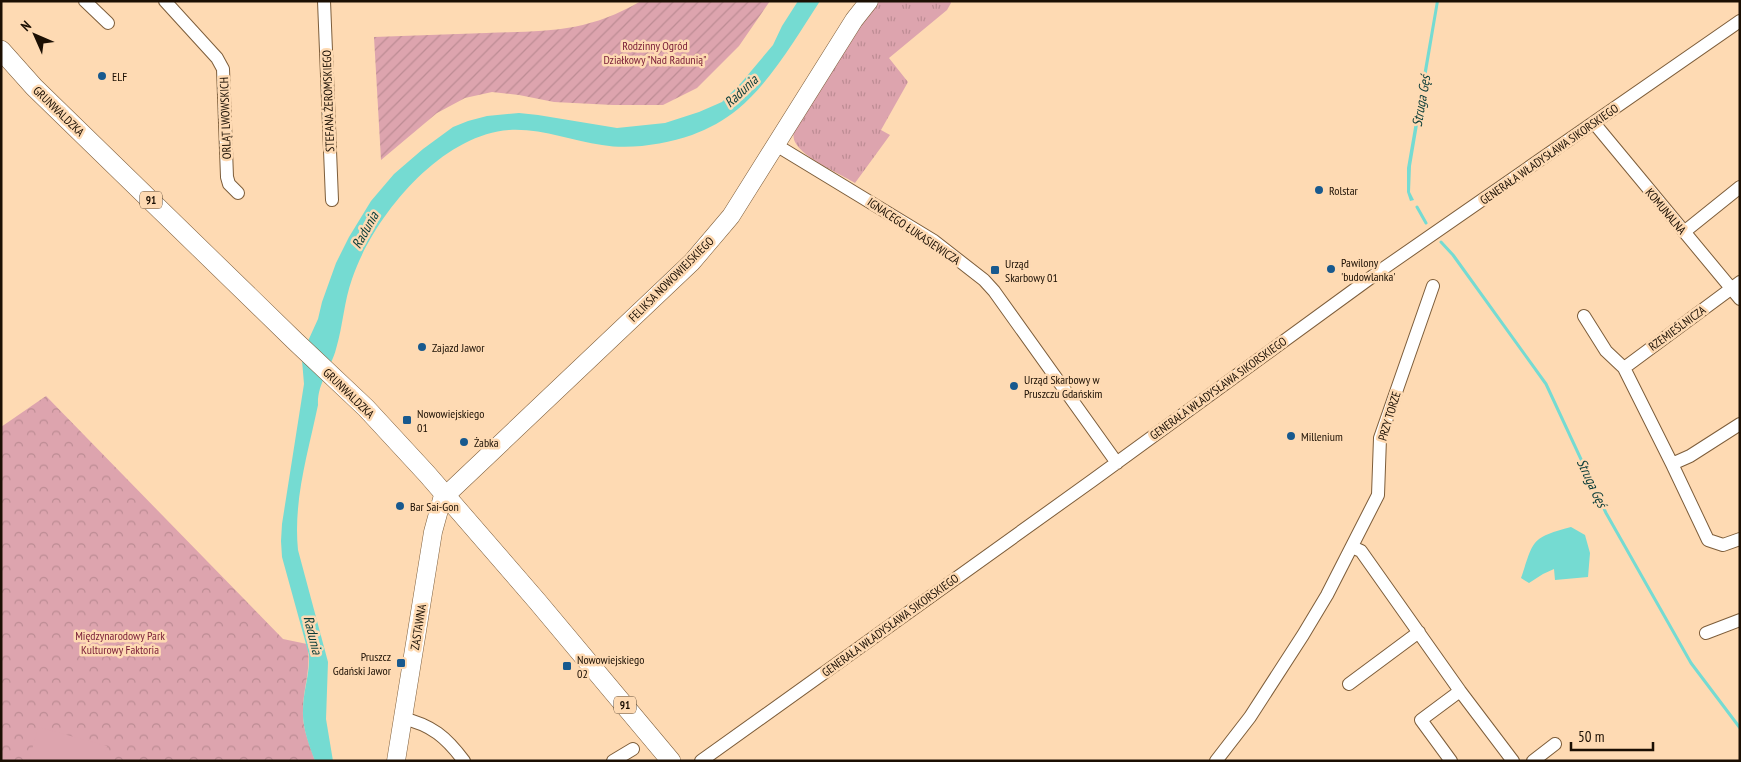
<svg xmlns="http://www.w3.org/2000/svg" width="1741" height="762" font-family="'PT Sans Narrow',sans-serif">
	<style>
		.grass { fill: url(#grass-tufts) }
		.forest { fill: url(#forest-crowns) }
		.garden { fill: url(#garden-furrows) }
		.pitch { fill: #dda4ae }
		.water { fill: #75dbd2 }
		.lines { fill: none; stroke-linecap: round; stroke-linejoin: round }
		.stream { stroke: #75dbd2; stroke-width: 3 }
		.street-casing { stroke: #7d5d3a; stroke-width: 14 }
		.secondary-casing { stroke: #7d5d3a; stroke-width: 19 }
		.primary-casing { stroke: #7d5d3a; stroke-width: 20 }
		.street { stroke: #fff; stroke-width: 12 }
		.secondary { stroke: #fff; stroke-width: 18 }
		.primary { stroke: #fff; stroke-width: 19 }
		.poi-dot { fill: #18598e; stroke: #fedab3; stroke-width: 2 }
		.labels { text-anchor: middle; dominant-baseline: central; stroke-width: 5; stroke-linejoin: round; paint-order: stroke }
		.shield { fill: #fedab3; stroke: #5f4c38; stroke-width: 1 }
		.shield-label { font-size: 11px; font-weight: bold; fill: #1b0f03 }
		.park-label { font-size: 12px; fill: #791d37; stroke: #fedab3 }
		.poi-label { font-size: 12px; fill: #1b0f03; stroke: #fedab3; text-anchor: start }
		.street-label { font-size: 12px; fill: #1b0f03; stroke: #fedab3 }
		.water-label { font-size: 14px; font-style: italic; fill: #0a3c38; stroke: #fedab3 }
	</style>
	<defs>
		<pattern id="grass-tufts" width="24" height="20" patternUnits="userSpaceOnUse" patternTransform="scale(1.25)"><rect width="24" height="20" fill="#dda4ae"/><path d="M3 7l-1-3M5 7V3M7 7l1-3M15 17l-1-3M17 17v-4M19 17l1-3" fill="none" stroke="#bd8c94"/></pattern>
		<pattern id="forest-crowns" width="20" height="18" patternUnits="userSpaceOnUse" patternTransform="scale(1.25)"><rect width="20" height="18" fill="#dda4ae"/><path d="M2 6a3 3 0 1 1 6 0M12 15a3 3 0 1 1 6 0" fill="none" stroke="#bd8c94"/></pattern>
		<pattern id="garden-furrows" width="10" height="10" patternUnits="userSpaceOnUse" patternTransform="scale(1.25)"><rect width="10" height="10" fill="#dda4ae"/><path d="M-1 1l2-2M0 10L10 0M9 11l2-2" fill="none" stroke="#bd8c94"/></pattern>
	</defs>
	<rect width="100%" height="100%" fill="#fedab3"/>
	<path class="grass" d="M 880,1 L 950,1 L 951,3 L 947,10 L 889,58 L 908,82 L 881,130 L 890,135 L 855,183 C 839,173 804,159 795,142 C 792,136 794,128 796,122 L 867,15 Z"/>
	<path class="forest" d="M 46,396 L 283,639 L 307,644 C 312,668 303,687 303,711 C 302,728 310,745 315,761 L 1,761 L 1,427 Z"/>
	<path class="garden" d="M 641,1 L 770,1 L 739,46 L 697,88 L 663,105 L 613,105 L 554,102 L 519,95 L 492,92 L 465,98 L 437,113 L 381,160 L 374,37 C 411,36 448,34 486,33 C 547,31 586,33 641,1 Z"/>
	<path class="pitch" d="M 38,727 L 107,746 L 103,761 L 29,761 Z"/>
	<path class="water" d="M 798,1 L 820,1 C 798,35 769,84 738,109 C 725,120 708,129 692,135 C 665,144 631,150 602,145 C 572,141 541,128 509,130 C 440,135 373,217 352,279 C 344,301 343,326 336,349 C 331,368 317,384 318,405 C 308,453 293,501 298,550 L 328,662 L 326,719 L 333,761 L 315,761 C 309,745 302,727 303,710 C 303,691 310,674 309,655 L 282,557 L 281,541 L 282,524 L 304,384 L 302,360 L 308,341 L 318,319 L 322,302 L 336,263 L 349,237 L 371,201 L 394,174 L 423,149 L 453,127 L 468,121 L 487,116 L 519,113 L 538,115 L 617,128 L 665,123 L 699,112 L 722,102 L 741,83 L 773,45 L 782,26 Z
		M 1436,1 L 1439,1 L 1411,166 L 1410,192 L 1414,200 L 1410,201 L 1407,192 L 1407,168 Z
		M 1571,527 L 1585,535 L 1590,553 L 1588,577 L 1555,580 L 1554,569 L 1543,574 L 1529,583 L 1521,578 C 1534,540 1530,538 1571,527 Z"/>
	<g class="lines">
		<path class="stream" d="M 1417,207 L 1426,223
			M 1441,242 L 1453,255 L 1546,384 L 1606,513 L 1691,663 L 1740,728"/>
		<g class="street-casing">
			<path id="street" d="M 85,1 L 108,23
				M 165,1 L 217,58 L 223,69 L 227,177 L 229,184 L 238,193
				M 324,1 L 332,200
				M 1594,123 L 1740,299
				M 776,145 L 934,241 L 984,280 L 994,291 L 1117,463
				M 1684,232 L 1740,187
				M 1584,316 L 1606,351 L 1624,368 L 1672,464 L 1708,540 L 1723,545 L 1740,539
				M 1624,368 L 1740,282
				M 1672,464 L 1690,456 L 1740,424
				M 1352,547 L 1361,551 L 1460,691 L 1513,761
				M 1706,633 L 1740,620
				M 1349,684 L 1419,632
				M 402,718 C 432,725 446,737 464,761
				M 613,761 L 633,749
				M 701,761 L 1093,480 L 1384,268 L 1740,21
				M 1216,761 L 1250,717 L 1303,635 L 1327,595 L 1378,495 L 1380,438 L 1433,286
				M 1451,761 L 1421,720 L 1460,691
				M 1533,761 L 1555,744"/>
		</g>
		<g class="secondary-casing">
			<path id="secondary" d="M 396,761 L 433,532 L 442,499 L 692,262 L 731,216 L 854,20 L 869,1"/>
		</g>
		<g class="primary-casing">
			<path id="primary" d="M 1,50 L 34,87 L 295,341 L 366,408 L 427,474 L 537,601 L 671,761"/>
		</g>
		<use href="#street" class="street"/>
		<use href="#secondary" class="secondary"/>
		<use href="#primary" class="primary"/>
	</g>
	<g class="poi-dot">
		<circle cx="102" cy="76" r="5"/>
		<circle cx="1319" cy="190" r="5"/>
		<circle cx="1331" cy="269" r="5"/>
		<rect x="990" y="265" width="10" height="10" rx="2.5"/>
		<circle cx="422" cy="347" r="5"/>
		<circle cx="1014" cy="386" r="5"/>
		<rect x="402" y="415" width="10" height="10" rx="2.5"/>
		<circle cx="1291" cy="436" r="5"/>
		<circle cx="464" cy="442" r="5"/>
		<circle cx="400" cy="506" r="5"/>
		<rect x="396" y="658" width="10" height="10" rx="2.5"/>
		<rect x="562" y="661" width="10" height="10" rx="2.5"/>
	</g>
	<g class="labels">
		<g class="shield">
			<rect x="140" y="191.5" width="22" height="17" rx="4"/>
			<rect x="614" y="696.5" width="22" height="17" rx="4"/>
		</g>
		<g class="shield-label">
			<text x="151" y="200">91</text>
			<text x="625" y="705">91</text>
		</g>
		<g class="park-label">
			<text x="655" y="45">Rodzinny Ogród<tspan x="655" dy="14">Działkowy "Nad Radunią"</tspan></text>
			<text x="120" y="635">Międzynarodowy Park<tspan x="120" dy="14">Kulturowy Faktoria</tspan></text>
		</g>
		<g class="poi-label">
			<text x="112" y="76">ELF</text>
			<text x="1329" y="190">Rolstar</text>
			<text x="1341" y="262">Pawilony<tspan x="1341" dy="14">'budowlanka'</tspan></text>
			<text x="1005" y="263">Urząd<tspan x="1005" dy="14">Skarbowy 01</tspan></text>
			<text x="432" y="347">Zajazd Jawor</text>
			<text x="1024" y="379">Urząd Skarbowy w<tspan x="1024" dy="14">Pruszczu Gdańskim</tspan></text>
			<text x="417" y="413">Nowowiejskiego<tspan x="417" dy="14">01</tspan></text>
			<text x="1301" y="436">Millenium</text>
			<text x="474" y="442">Żabka</text>
			<text x="410" y="506">Bar Sai-Gon</text>
			<text x="391" y="656" text-anchor="end">Pruszcz<tspan x="391" dy="14">Gdański Jawor</tspan></text>
			<text x="577" y="659">Nowowiejskiego<tspan x="577" dy="14">02</tspan></text>
		</g>
		<g class="street-label">
			<text transform="translate(328 101) rotate(-92)">STEFANA ŻEROMSKIEGO</text>
			<text transform="translate(59 111) rotate(44)">GRUNWALDZKA</text>
			<text transform="translate(225 118) rotate(-92)">ORLĄT LWOWSKICH</text>
			<text transform="translate(1549 154) rotate(-35)">GENERAŁA WŁADYSŁAWA SIKORSKIEGO</text>
			<text transform="translate(1666 211) rotate(50)">KOMUNALNA</text>
			<text transform="translate(914 231) rotate(34)">IGNACEGO ŁUKASIEWICZA</text>
			<text transform="translate(671 279) rotate(-45)">FELIKSA NOWOWIEJSKIEGO</text>
			<text transform="translate(1677 328) rotate(-36)">RZEMIEŚLNICZA</text>
			<text transform="translate(1218 388) rotate(-36)">GENERAŁA WŁADYSŁAWA SIKORSKIEGO</text>
			<text transform="translate(349 393) rotate(44)">GRUNWALDZKA</text>
			<text transform="translate(1389 416) rotate(-73)">PRZY TORZE</text>
			<text transform="translate(890 625) rotate(-36)">GENERAŁA WŁADYSŁAWA SIKORSKIEGO</text>
			<text transform="translate(418 627) rotate(-81)">ZASTAWNA</text>
		</g>
		<g class="water-label">
			<text transform="translate(741 91) rotate(-43)">Radunia</text>
			<text transform="translate(1421 101) rotate(-80)">Struga Gęś</text>
			<text transform="translate(365 230) rotate(-61)">Radunia</text>
			<text transform="translate(1592 483) rotate(65)">Struga Gęś</text>
			<text transform="translate(313 635) rotate(76)">Radunia</text>
		</g>
	</g>
	<rect width="1741" height="762" fill="none" stroke="#1b0f03" stroke-width="5"/>
	<g transform="translate(35 35) rotate(315)" stroke="#fedab3" stroke-width="4" paint-order="stroke">
	<path d="M0-4L9 19L0 12L-9 19Z" fill="#1b0f03"/>
	<text y="-8" font-size="14" font-weight="bold" text-anchor="middle" fill="#1b0f03">N</text>
	</g>
	<path d="M1571 742v8h82v-8" fill="none" stroke="#1b0f03" stroke-width="2.5"/>
	<text x="1578" y="742" font-size="15" fill="#1b0f03" stroke="#fedab3" stroke-width="4" paint-order="stroke">50 m</text>
</svg>
